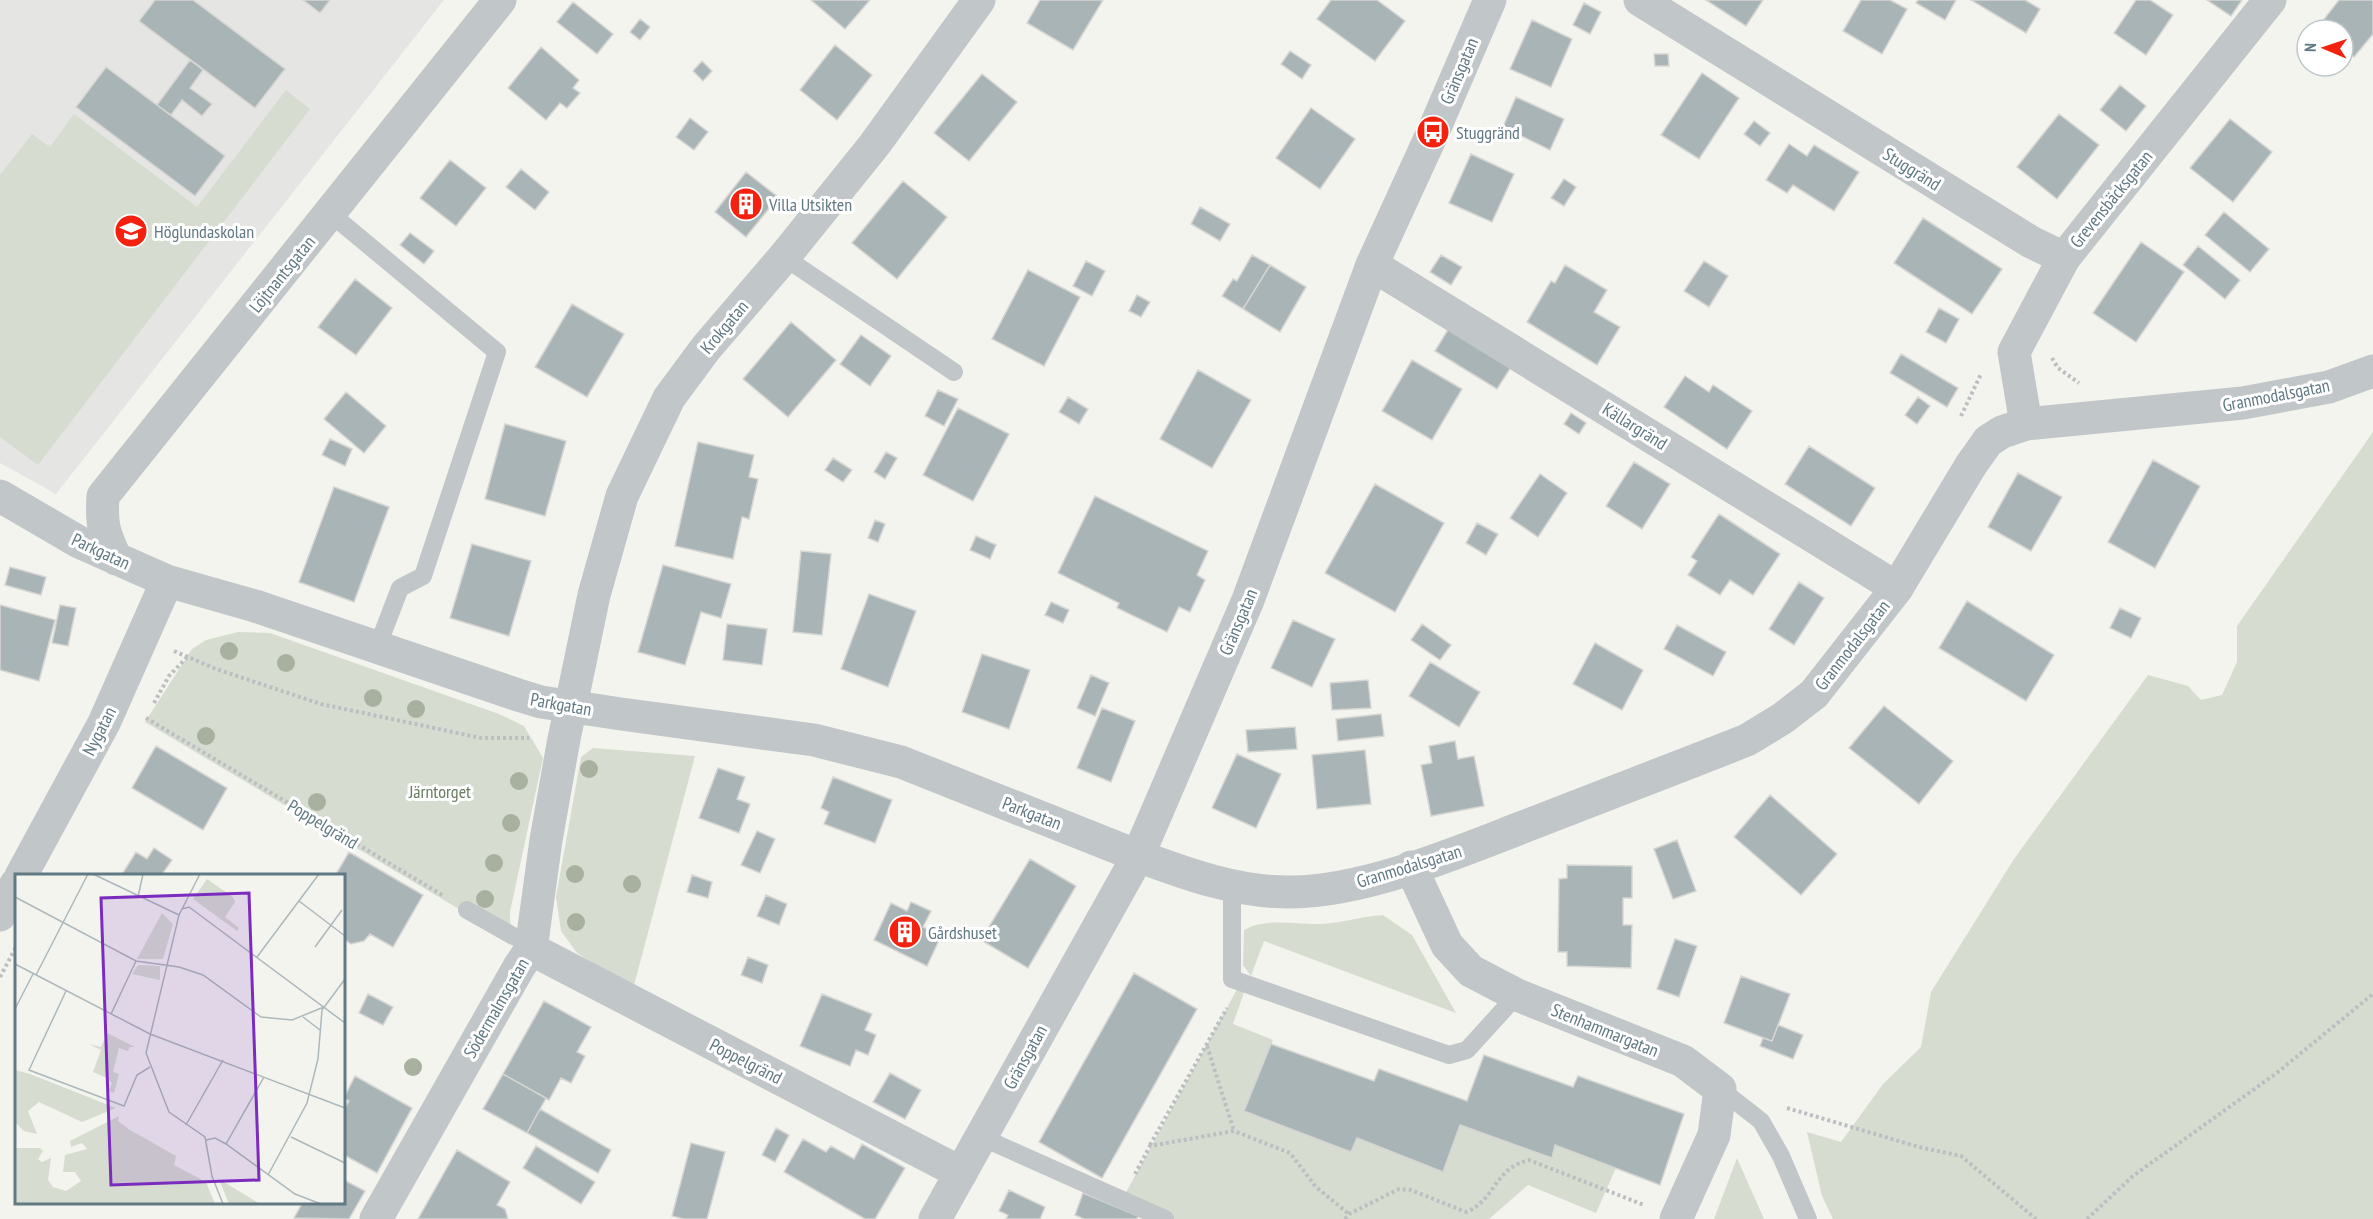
<svg xmlns="http://www.w3.org/2000/svg" width="2373" height="1219" font-family="'PT Sans Narrow',sans-serif">
	<style>
		.built { fill: #e5e5e3 }
		.green { fill: #d6dcd0 }
		.building { fill: #a9b4b7; stroke: #d5d5d2; stroke-width: 1.5 }
		.lines { fill: none; stroke-linecap: round; stroke-linejoin: round }
		.path { stroke: #bcbfc1; stroke-width: 4; stroke-dasharray: 3 3; stroke-linecap: butt }
		.service { stroke: #c1c6c8; stroke-width: 18 }
		.minor { stroke: #c1c6c8; stroke-width: 33 }
		.tertiary { stroke: #c1c6c8; stroke-width: 33 }
		.tree { fill: #a8b1a0 }
		.labels { text-anchor: middle; dominant-baseline: central; stroke-width: 6; stroke-linejoin: round; paint-order: stroke }
		.street-label { font-size: 18px; fill: #607983; stroke: #fff }
		.poi-label { font-size: 18px; fill: #607983; stroke: #fff; text-anchor: start }
		.park-label { font-size: 18px; fill: #697a5f; stroke: #fff }
		.inset-road { fill: none; stroke: #acb8ba; stroke-width: 1.5 }
		.view { fill: #7b2cbf; fill-opacity: 0.15; stroke: #7b2cbf; stroke-width: 3 }
		.inset-edge { fill: none; stroke: #607983; stroke-width: 3 }
	</style>
	<rect width="100%" height="100%" fill="#f4f4ef"/>
	<path class="built" d="M 0,0 L 444,0 L 56,494 L 0,463 Z"/>
	<path class="green" d="M 286,90 L 310,109 L 38,465 L 0,437 L 0,175 L 32,134 L 50,147 L 74,114 L 197,207 Z
		M 2373,432 L 2373,1219 L 1833,1219 L 1822,1196 L 1807,1132 L 1841,1142 L 1883,1084 L 1921,1047 L 1931,992 L 2014,859 L 2148,675 L 2188,686 L 2201,700 L 2222,695 L 2237,662 L 2237,626 Z
		M 238,632 L 270,633 L 499,714 L 524,726 L 543,758 L 510,912 L 511,940 L 145,722 L 192,649 L 206,640 Z
		M 593,748 L 695,756 L 633,989 L 577,953 L 561,931 L 556,897 L 581,757 Z
		M 1383,915 L 1412,935 L 1456,1013 L 1264,941 L 1251,976 L 1243,965 L 1244,930 C 1265,917 1298,925 1322,924 C 1343,923 1362,916 1383,915 Z
		M 1241,982 L 1247,984 L 1233,1024 L 1273,1040 L 1244,1111 L 1351,1152 L 1357,1138 L 1443,1172 L 1460,1125 L 1551,1158 L 1555,1145 L 1616,1168 L 1596,1213 L 1528,1185 L 1489,1219 L 1143,1219 L 1118,1207 Z
		M 1737,1158 L 1764,1219 L 1714,1219 Z"/>
	<path class="building" d="M 155,0 L 193,0 L 285,69 L 255,108 L 139,21 Z
		M 303,0 L 330,0 L 320,13 Z
		M 811,0 L 870,0 L 845,29 Z
		M 1040,0 L 1103,0 L 1073,50 L 1027,23 Z
		M 1331,0 L 1377,0 L 1405,21 L 1375,61 L 1317,19 Z
		M 1706,0 L 1763,0 L 1746,26 Z
		M 1861,0 L 1890,0 L 1907,9 L 1882,54 L 1843,31 Z
		M 1918,0 L 1956,0 L 1945,20 L 1916,3 Z
		M 1971,0 L 2025,0 L 2040,9 L 2026,33 Z
		M 2136,0 L 2150,0 L 2173,15 L 2146,55 L 2114,33 Z
		M 2207,0 L 2242,0 L 2231,16 Z
		M 2339,0 L 2373,0 L 2373,34 L 2354,57 L 2343,47 L 2343,30 L 2322,30 L 2318,27 Z
		M 573,2 L 613,34 L 597,54 L 557,22 Z
		M 1584,3 L 1601,12 L 1590,34 L 1573,25 Z
		M 640,19 L 650,27 L 640,40 L 630,32 Z
		M 1532,20 L 1572,39 L 1551,87 L 1510,69 Z
		M 835,45 L 872,75 L 837,120 L 800,90 Z
		M 541,47 L 579,80 L 573,88 L 580,93 L 567,108 L 560,103 L 546,120 L 508,88 Z
		M 1290,51 L 1311,65 L 1302,79 L 1281,64 Z
		M 1654,54 L 1668,54 L 1669,66 L 1655,66 Z
		M 190,60 L 203,70 L 190,88 L 212,104 L 202,116 L 182,100 L 171,115 L 157,105 Z
		M 702,61 L 712,71 L 703,81 L 693,71 Z
		M 106,67 L 225,156 L 195,196 L 76,107 Z
		M 1702,73 L 1739,98 L 1699,159 L 1661,135 Z
		M 982,74 L 1017,102 L 969,161 L 934,133 Z
		M 2120,85 L 2146,106 L 2126,131 L 2100,110 Z
		M 1516,97 L 1564,119 L 1550,150 L 1503,127 Z
		M 1311,108 L 1355,139 L 1320,189 L 1276,158 Z
		M 2059,114 L 2099,145 L 2057,199 L 2017,167 Z
		M 690,118 L 708,132 L 694,150 L 676,137 Z
		M 2230,119 L 2272,152 L 2233,202 L 2190,168 Z
		M 1754,121 L 1770,133 L 1760,146 L 1744,134 Z
		M 1789,144 L 1807,156 L 1814,145 L 1859,172 L 1834,211 L 1793,185 L 1787,193 L 1766,180 Z
		M 1471,154 L 1514,174 L 1492,222 L 1449,203 Z
		M 450,160 L 486,188 L 456,226 L 420,198 Z
		M 521,169 L 549,192 L 535,210 L 506,187 Z
		M 746,172 L 778,197 L 746,237 L 715,212 Z
		M 1564,179 L 1576,187 L 1564,206 L 1551,198 Z
		M 903,181 L 947,217 L 897,279 L 852,243 Z
		M 1200,207 L 1230,224 L 1220,241 L 1191,224 Z
		M 2224,212 L 2269,249 L 2250,272 L 2205,235 Z
		M 1923,218 L 2002,269 L 1972,314 L 1894,263 Z
		M 410,233 L 434,251 L 424,264 L 400,245 Z
		M 2141,242 L 2184,272 L 2136,342 L 2093,313 Z
		M 2198,246 L 2240,280 L 2225,299 L 2183,265 Z
		M 1252,255 L 1270,265 L 1243,309 L 1222,296 L 1233,279 L 1237,281 Z
		M 1441,255 L 1462,267 L 1451,285 L 1430,272 Z
		M 1086,261 L 1105,271 L 1092,296 L 1073,286 Z
		M 1704,261 L 1728,276 L 1709,307 L 1684,291 Z
		M 1270,265 L 1306,287 L 1280,332 L 1243,309 Z
		M 1565,265 L 1607,290 L 1594,312 L 1620,327 L 1597,365 L 1527,322 L 1551,281 L 1555,283 Z
		M 1028,270 L 1080,297 L 1044,366 L 992,339 Z
		M 355,279 L 392,308 L 356,355 L 318,327 Z
		M 1137,295 L 1150,302 L 1141,317 L 1129,311 Z
		M 572,304 L 624,334 L 587,397 L 535,367 Z
		M 1939,308 L 1959,319 L 1946,343 L 1926,332 Z
		M 791,322 L 836,360 L 788,417 L 743,379 Z
		M 1449,328 L 1511,367 L 1497,389 L 1435,351 Z
		M 861,335 L 891,356 L 870,386 L 840,364 Z
		M 1901,354 L 1958,388 L 1947,407 L 1890,373 Z
		M 1412,360 L 1462,389 L 1432,440 L 1382,411 Z
		M 1198,370 L 1251,400 L 1212,468 L 1160,439 Z
		M 1685,376 L 1709,392 L 1713,385 L 1752,411 L 1727,449 L 1664,407 Z
		M 938,390 L 958,399 L 944,426 L 925,416 Z
		M 346,392 L 386,426 L 364,453 L 324,419 Z
		M 1068,397 L 1088,409 L 1079,424 L 1059,412 Z
		M 1918,397 L 1930,406 L 1917,424 L 1905,415 Z
		M 958,408 L 1009,434 L 973,501 L 923,475 Z
		M 1571,413 L 1586,423 L 1579,434 L 1564,424 Z
		M 505,424 L 566,441 L 545,516 L 485,499 Z
		M 330,439 L 352,449 L 345,466 L 322,455 Z
		M 698,442 L 754,455 L 749,477 L 758,479 L 749,519 L 742,517 L 733,559 L 675,546 Z
		M 1809,446 L 1875,488 L 1851,526 L 1785,484 Z
		M 886,452 L 897,458 L 885,479 L 874,472 Z
		M 833,458 L 852,470 L 843,482 L 825,470 Z
		M 2153,460 L 2200,486 L 2155,568 L 2108,542 Z
		M 1634,462 L 1670,484 L 1642,529 L 1606,506 Z
		M 2018,473 L 2062,497 L 2031,551 L 1988,527 Z
		M 1540,474 L 1567,493 L 1538,537 L 1510,518 Z
		M 1375,484 L 1444,523 L 1395,612 L 1325,573 Z
		M 334,487 L 389,507 L 354,602 L 299,582 Z
		M 1095,496 L 1208,551 L 1197,575 L 1205,580 L 1190,612 L 1179,607 L 1167,632 L 1117,608 L 1119,603 L 1058,573 Z
		M 1719,514 L 1780,554 L 1753,595 L 1730,580 L 1720,595 L 1688,575 L 1697,561 L 1691,557 Z
		M 875,520 L 885,524 L 878,542 L 868,538 Z
		M 1477,523 L 1498,534 L 1486,555 L 1466,543 Z
		M 976,536 L 996,545 L 990,559 L 970,550 Z
		M 472,544 L 531,561 L 509,636 L 450,618 Z
		M 801,551 L 831,554 L 822,635 L 793,632 Z
		M 663,565 L 731,584 L 721,618 L 701,612 L 685,665 L 638,652 Z
		M 10,567 L 46,577 L 41,595 L 5,585 Z
		M 1799,582 L 1824,598 L 1794,645 L 1769,629 Z
		M 869,594 L 916,611 L 888,687 L 841,669 Z
		M 1967,601 L 2054,655 L 2026,701 L 1939,648 Z
		M 1051,602 L 1069,610 L 1063,623 L 1045,615 Z
		M 0,605 L 55,620 L 39,681 L 0,670 Z
		M 60,605 L 76,608 L 68,646 L 52,643 Z
		M 2120,608 L 2141,618 L 2131,638 L 2110,628 Z
		M 1293,620 L 1335,639 L 1312,687 L 1271,668 Z
		M 727,624 L 767,629 L 762,665 L 723,660 Z
		M 1422,624 L 1451,645 L 1440,660 L 1411,640 Z
		M 1677,625 L 1726,652 L 1713,676 L 1664,649 Z
		M 1595,643 L 1643,670 L 1622,710 L 1573,684 Z
		M 982,654 L 1030,670 L 1009,729 L 962,712 Z
		M 1430,662 L 1480,692 L 1459,727 L 1409,696 Z
		M 1091,675 L 1109,683 L 1095,716 L 1077,708 Z
		M 1368,680 L 1371,708 L 1332,710 L 1330,683 Z
		M 1884,706 L 1953,761 L 1919,804 L 1849,748 Z
		M 1102,708 L 1135,721 L 1111,782 L 1077,768 Z
		M 1381,714 L 1384,736 L 1338,741 L 1336,719 Z
		M 1295,727 L 1297,749 L 1248,752 L 1246,730 Z
		M 1455,741 L 1458,759 L 1474,756 L 1484,806 L 1431,816 L 1421,765 L 1432,763 L 1429,746 Z
		M 156,746 L 227,788 L 203,830 L 132,788 Z
		M 1365,750 L 1371,804 L 1317,809 L 1312,755 Z
		M 1237,754 L 1281,774 L 1256,828 L 1212,808 Z
		M 718,768 L 745,777 L 737,799 L 750,804 L 739,833 L 699,818 Z
		M 833,777 L 892,800 L 875,843 L 824,824 L 829,812 L 821,808 Z
		M 1770,795 L 1837,854 L 1801,895 L 1734,837 Z
		M 757,831 L 775,839 L 760,873 L 741,865 Z
		M 1677,840 L 1696,891 L 1673,899 L 1654,849 Z
		M 154,848 L 172,860 L 163,873 L 167,876 L 121,876 L 136,852 L 147,859 Z
		M 349,852 L 423,895 L 393,947 L 370,934 L 364,941 L 351,944 L 344,939 L 344,876 L 335,876 Z
		M 1030,859 L 1076,886 L 1028,968 L 981,940 Z
		M 1567,865 L 1632,866 L 1632,898 L 1623,898 L 1623,925 L 1632,925 L 1631,968 L 1567,966 L 1567,952 L 1558,952 L 1559,879 L 1567,878 Z
		M 692,875 L 712,882 L 708,898 L 687,892 Z
		M 766,895 L 787,904 L 779,925 L 757,916 Z
		M 911,902 L 931,911 L 923,927 L 941,936 L 927,966 L 874,940 L 891,903 L 907,911 Z
		M 1675,939 L 1697,946 L 1679,997 L 1657,989 Z
		M 748,957 L 768,965 L 762,983 L 741,975 Z
		M 1134,973 L 1197,1009 L 1102,1178 L 1039,1142 Z
		M 1741,976 L 1790,994 L 1772,1041 L 1724,1023 Z
		M 368,994 L 393,1007 L 383,1025 L 359,1013 Z
		M 822,994 L 872,1014 L 865,1030 L 876,1035 L 868,1055 L 856,1050 L 850,1066 L 800,1046 Z
		M 544,1001 L 591,1027 L 577,1052 L 585,1056 L 571,1083 L 561,1078 L 549,1100 L 503,1074 Z
		M 1778,1025 L 1803,1035 L 1793,1059 L 1760,1046 L 1763,1038 L 1772,1041 Z
		M 1271,1044 L 1374,1081 L 1379,1069 L 1467,1101 L 1484,1055 L 1573,1087 L 1578,1076 L 1684,1114 L 1660,1185 L 1555,1145 L 1552,1158 L 1460,1125 L 1443,1172 L 1357,1138 L 1351,1152 L 1244,1111 Z
		M 890,1073 L 921,1090 L 905,1119 L 873,1102 Z
		M 503,1074 L 546,1098 L 527,1133 L 483,1109 Z
		M 355,1076 L 412,1108 L 377,1173 L 344,1155 L 344,1110 L 349,1101 L 344,1098 Z
		M 540,1109 L 611,1150 L 598,1173 L 527,1133 Z
		M 776,1128 L 789,1135 L 775,1162 L 762,1155 Z
		M 803,1139 L 826,1152 L 831,1146 L 854,1159 L 862,1144 L 905,1168 L 875,1219 L 865,1219 L 784,1172 Z
		M 691,1143 L 725,1152 L 707,1219 L 684,1219 L 672,1216 Z
		M 536,1146 L 595,1182 L 581,1204 L 523,1168 Z
		M 457,1150 L 510,1182 L 497,1205 L 505,1209 L 508,1219 L 418,1219 Z
		M 344,1180 L 365,1191 L 349,1219 L 294,1218 L 303,1202 L 344,1202 Z
		M 1009,1190 L 1045,1207 L 1040,1219 L 1006,1219 L 1008,1215 L 999,1211 Z
		M 1083,1193 L 1138,1216 L 1137,1219 L 1084,1219 L 1075,1215 Z"/>
	<g class="lines">
		<path class="path" d="M 2052,358 L 2058,368 L 2079,383
			M 1961,416 L 1981,374
			M 174,651 L 216,669 L 321,704 L 481,738 L 529,738
			M 154,703 L 169,676 L 187,657
			M 146,718 L 444,896
			M 0,977 L 16,947
			M 1207,1046 L 1234,1131
			M 1787,1108 L 1919,1147 L 1961,1156 L 2036,1219
			M 1150,1145 L 1227,1008
			M 1135,1174 L 1150,1146 L 1234,1131 L 1290,1153 L 1316,1187 L 1349,1214
			M 1345,1219 L 1349,1214 L 1399,1189 L 1411,1190 L 1466,1212 C 1495,1201 1494,1168 1529,1160 L 1644,1205
			M 2087,1219 L 2133,1176 L 2278,1072 L 2373,994"/>
		<path class="service" d="M 331,214 L 497,352 L 423,576 L 400,588 L 377,648
			M 784,257 L 954,372
			M 1232,886 L 1232,979 L 1449,1055 L 1467,1050 L 1517,995
			M 467,910 L 513,936 L 532,942
			M 1720,1089 L 1761,1121 L 1781,1156 L 1808,1219
			M 981,1137 L 1165,1219"/>
		<path class="minor" d="M 1640,0 L 2031,242 L 2064,258
			M 1372,265 L 1897,588
			M 2026,424 L 2014,352 L 2064,258 L 2270,0
			M 0,496 L 79,542 L 167,581 L 255,606 L 518,695 L 541,702 L 621,714 L 814,740 L 901,762 L 1138,856 L 1248,600 L 1372,265 L 1433,132 L 1490,0
			M 116,559 C 104,533 101,525 103,496 L 500,0
			M 1411,867 L 1447,945 L 1471,971 L 1517,995 L 1683,1061 L 1720,1089 L 1714,1135 L 1676,1219
			M 21,876 L 104,723 L 167,581
			M 0,915 L 16,884
			M 531,949 L 961,1173
			M 376,1219 L 519,967 L 531,949 L 532,942 L 546,840 L 564,739 L 594,595 L 622,496 L 669,398 L 706,348 L 784,257 L 875,144 L 979,0"/>
		<path class="tertiary" d="M 935,1219 L 1138,856 C 1187,874 1238,893 1292,892 C 1364,891 1451,855 1518,829 C 1595,799 1671,770 1747,740 L 1783,718 L 1814,694 L 1897,588 L 1971,465 L 1988,441 L 2002,432 L 2026,424 L 2243,403 L 2329,387 L 2373,371"/>
	</g>
	<g class="tree">
		<circle cx="229" cy="651" r="9"/>
		<circle cx="286" cy="663" r="9"/>
		<circle cx="373" cy="698" r="9"/>
		<circle cx="416" cy="709" r="9"/>
		<circle cx="206" cy="736" r="9"/>
		<circle cx="589" cy="769" r="9"/>
		<circle cx="519" cy="781" r="9"/>
		<circle cx="317" cy="802" r="9"/>
		<circle cx="511" cy="823" r="9"/>
		<circle cx="494" cy="863" r="9"/>
		<circle cx="575" cy="874" r="9"/>
		<circle cx="632" cy="884" r="9"/>
		<circle cx="485" cy="899" r="9"/>
		<circle cx="576" cy="922" r="9"/>
		<circle cx="413" cy="1067" r="9"/>
	</g>
	<defs>
		<g id="bus-disc" transform="scale(1.725)"><circle r="9.5" fill="#f4210f" stroke="#fff"/><path d="M-5-6H5V4H4V6H2V4H-2V6H-4V4H-5ZM-3.5-4V0h7V-4ZM-3.5 1.2v1.5H-2V1.2ZM2 1.2v1.5H3.5V1.2Z" fill="#fff"/></g>
		<g id="building-disc" transform="scale(1.725)"><circle r="9.5" fill="#f4210f" stroke="#fff"/><path d="M-4-6H4V6H1V3H-1V6H-4ZM-2.5-4.3h1.7v1.8h-1.7ZM.8-4.3h1.7v1.8H.8ZM-2.5-1h1.7V.8h-1.7ZM.8-1h1.7V.8H.8Z" fill="#fff"/></g>
		<g id="school-disc" transform="scale(1.725)"><circle r="9.5" fill="#f4210f" stroke="#fff"/><path d="M0-5L7-2L0 1L-7-2ZM-4 1L0 2.5L4 1V4Q0 6-4 4Z" fill="#fff"/></g>
	</defs>
	<g fill-rule="evenodd">
		<use href="#bus-disc" x="1433" y="132"/>
		<use href="#building-disc" x="746" y="204"/>
		<use href="#school-disc" x="131" y="231"/>
		<use href="#building-disc" x="905" y="932"/>
	</g>
	<g class="labels">
		<g class="street-label">
			<text transform="translate(1459 71) rotate(-67)">Gränsgatan</text>
			<text transform="translate(1912 169) rotate(32)">Stuggränd</text>
			<text transform="translate(2111 199) rotate(-51)">Grevensbäcksgatan</text>
			<text transform="translate(282 274) rotate(-51)">Löjtnantsgatan</text>
			<text transform="translate(724 327) rotate(-50)">Krokgatan</text>
			<text transform="translate(2276 395) rotate(-11)">Granmodalsgatan</text>
			<text transform="translate(1635 426) rotate(32)">Källargränd</text>
			<text transform="translate(101 551) rotate(25)">Parkgatan</text>
			<text transform="translate(1238 622) rotate(-67)">Gränsgatan</text>
			<text transform="translate(1852 645) rotate(-52)">Granmodalsgatan</text>
			<text transform="translate(561 704) rotate(10)">Parkgatan</text>
			<text transform="translate(99 731) rotate(-63)">Nygatan</text>
			<text transform="translate(1032 813) rotate(21)">Parkgatan</text>
			<text transform="translate(323 824) rotate(31)">Poppelgränd</text>
			<text transform="translate(1409 866) rotate(-17)">Granmodalsgatan</text>
			<text transform="translate(496 1008) rotate(-60)">Södermalmsgatan</text>
			<text transform="translate(1605 1030) rotate(22)">Stenhammargatan</text>
			<text transform="translate(1025 1057) rotate(-61)">Gränsgatan</text>
			<text transform="translate(746 1061) rotate(27)">Poppelgränd</text>
		</g>
		<g class="poi-label">
			<text x="1456" y="132">Stuggränd</text>
			<text x="769" y="204">Villa Utsikten</text>
			<text x="154" y="231">Höglundaskolan</text>
			<text x="928" y="932">Gårdshuset</text>
		</g>
		<g class="park-label">
			<text x="440" y="791">Järntorget</text>
		</g>
	</g>
	<g transform="translate(15 874)">
		<rect width="330" height="330" fill="#f4f4ef"/>
		<path d="M 192,5 L 218,23 L 220,28 L 210,43 L 224,54 L 222,57 L 178,25 ZM 147,39 L 158,50 L 148,85 L 122,85 ZM 123,91 L 145,92 L 145,106 L 117,100 ZM 92,159 L 120,173 L 115,173 L 113,177 L 104,174 L 98,198 L 104,200 L 99,219 L 94,217 L 97,209 L 92,204 L 78,198 L 86,176 L 74,170 L 86,173 ZM 0,196 L 15,200 L 101,234 L 67,248 L 24,228 L 13,237 L 22,260 L 9,257 L 0,248 ZM 104,242 L 103,247 L 115,256 L 161,282 L 159,291 L 191,308 L 200,330 L 0,330 L 0,274 L 25,274 L 28,277 L 23,285 L 27,288 L 36,284 L 33,306 L 38,313 L 51,317 L 66,307 L 60,298 L 48,298 L 50,281 L 72,275 L 67,269 L 56,273 L 55,267 ZM 204,305 L 245,330 L 214,330 Z" fill="#d6dcd0"/>
		<path class="inset-road" d="M 78,0 L 164,41M 185,0 L 164,41 L 131,179 L 154,238 L 190,263 L 197,302 L 208,330M 0,23 L 121,87 L 164,93 L 188,101 L 246,143 L 277,146 L 309,133M 123,23 L 128,0M 284,27 L 330,62M 167,35 L 174,33 L 330,149M 300,73 L 327,36M 242,83 L 304,0M 0,90 L 135,160 L 330,234M 21,101 L 73,0M 51,117 L 14,196 L 109,232 L 122,201 L 135,193M 0,135 L 18,100M 96,140 L 121,87M 288,143 L 305,156M 171,251 L 208,186M 276,263 L 330,289M 191,266 L 200,264 L 211,270 L 280,320 L 306,330M 211,270 L 249,203M 253,301 L 292,229 L 303,185 L 307,136 L 330,105"/>
		<path class="view" d="M 234,19 L 244,306 L 96,311 L 86,24 Z"/>
		<rect width="330" height="330" class="inset-edge"/>
	</g>
	<g transform="translate(2325 48) rotate(272)"><circle r="28" fill="#ffffff" stroke="#bfc9cd" stroke-width="1.5"/>
	<path d="M0-4.5L10 22L0 15L-10 22Z" fill="#f4210f"/>
	<text y="-9" font-size="16" font-weight="bold" text-anchor="middle" fill="#607983">N</text>
	</g>
</svg>
